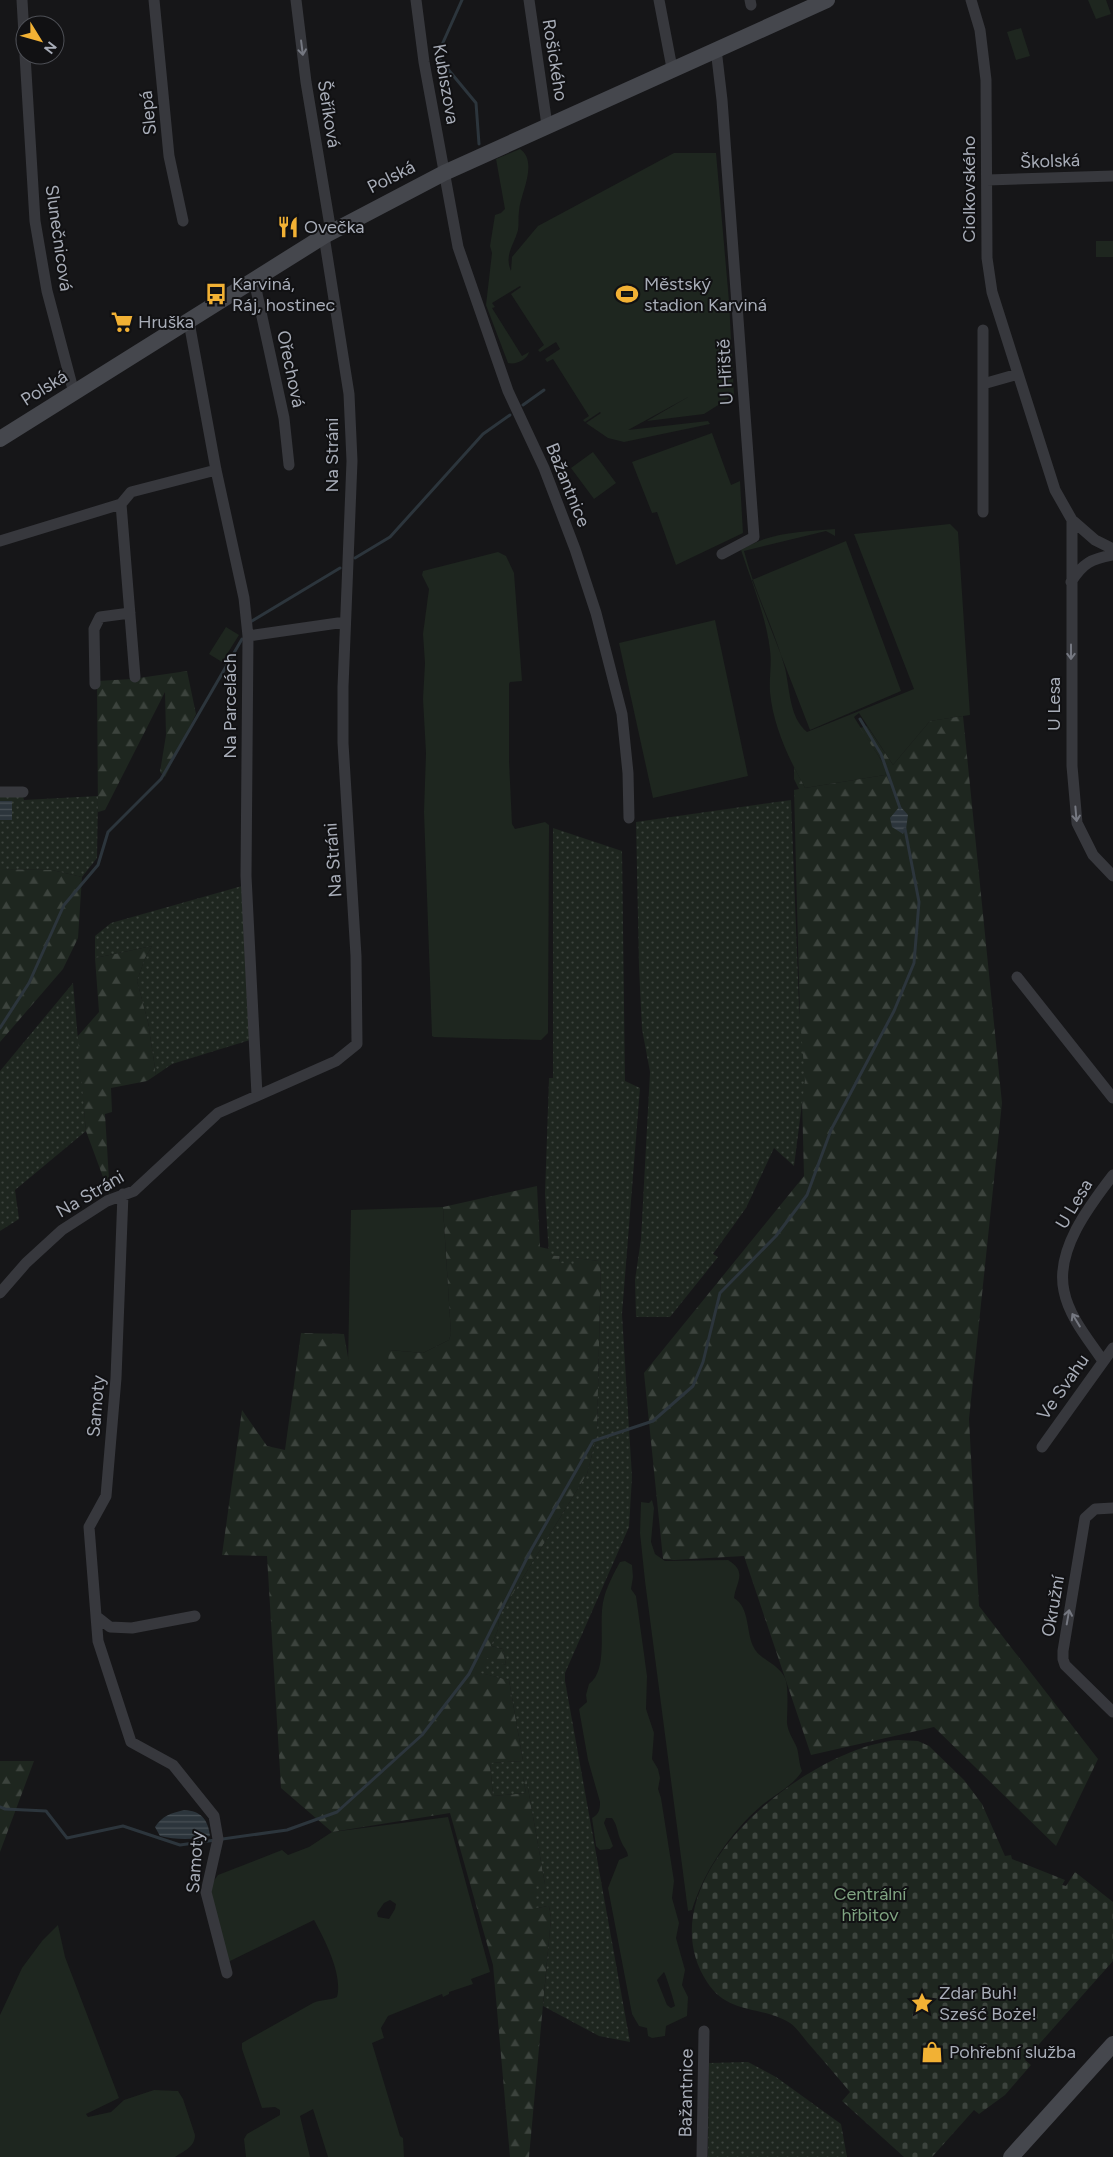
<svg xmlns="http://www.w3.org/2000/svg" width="1113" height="2157" font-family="Figtree,sans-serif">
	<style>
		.grass { fill: #1e261f; fill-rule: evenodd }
		.forest { fill: url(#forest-firs) }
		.cemetery { fill: url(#cemetery-stones) }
		.park { fill: url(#park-dots) }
		.water { fill: url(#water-rules) }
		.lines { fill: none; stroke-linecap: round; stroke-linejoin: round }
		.stream { stroke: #2c353c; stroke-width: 3 }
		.street { stroke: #37383d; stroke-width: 11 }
		.secondary { stroke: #45474d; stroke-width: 16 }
		.oneway { stroke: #757881 }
		.labels { text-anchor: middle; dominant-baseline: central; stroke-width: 4; stroke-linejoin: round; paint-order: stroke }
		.street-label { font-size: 18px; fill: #a8adb8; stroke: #111113 }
		.poi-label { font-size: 18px; fill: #a8adb8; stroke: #111113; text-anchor: start }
		.park-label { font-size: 18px; fill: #7fa381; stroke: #111113 }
	</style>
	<defs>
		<pattern id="forest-firs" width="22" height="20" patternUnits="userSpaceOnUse" patternTransform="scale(1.25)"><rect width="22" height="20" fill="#1e261f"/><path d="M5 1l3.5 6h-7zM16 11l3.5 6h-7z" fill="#3c433d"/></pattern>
		<pattern id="cemetery-stones" width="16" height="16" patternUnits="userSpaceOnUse" patternTransform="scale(1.25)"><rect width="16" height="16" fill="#1e261f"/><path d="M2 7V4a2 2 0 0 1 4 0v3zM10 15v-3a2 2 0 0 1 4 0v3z" fill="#3c433d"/></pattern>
		<pattern id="park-dots" width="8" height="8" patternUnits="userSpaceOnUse" patternTransform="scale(1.25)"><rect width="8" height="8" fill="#1e261f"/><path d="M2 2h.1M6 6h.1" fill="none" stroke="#3c433d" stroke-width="1.8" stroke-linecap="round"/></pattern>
		<pattern id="water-rules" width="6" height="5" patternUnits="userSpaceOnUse" patternTransform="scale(1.25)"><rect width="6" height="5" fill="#2c353c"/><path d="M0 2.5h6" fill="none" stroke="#485056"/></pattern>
	</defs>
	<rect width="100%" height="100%" fill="#161618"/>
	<path class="grass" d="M 1088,0 L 1106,0 L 1111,14 L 1096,19 Z
		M 1021,28 L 1030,56 L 1016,60 L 1007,32 Z
		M 520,149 C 539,162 520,194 519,211 C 518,217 519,224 518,230 C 514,245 504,255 511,271 L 512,257 L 538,226 L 674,153 L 716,153 L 729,301 L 734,395 L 704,414 L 647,421 L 690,396 L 628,430 L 708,421 L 710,424 L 624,442 L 608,438 L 586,423 L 601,413 L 600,412 L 585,422 L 583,420 L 589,416 L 553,359 L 547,362 L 545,359 L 560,349 L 556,342 L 540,352 L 538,350 L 544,345 L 511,294 L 521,287 L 520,286 L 492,303 L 495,307 L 492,308 L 522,356 L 529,352 C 527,360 516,365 508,363 L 486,305 L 492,253 L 490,246 L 495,215 L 501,213 L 505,209 L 496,159 Z
		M 1096,241 L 1113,241 L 1113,257 L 1096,257 Z
		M 712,433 L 731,485 L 740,481 L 743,533 L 676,565 L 657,512 L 652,513 L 632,462 Z
		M 593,452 L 616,483 L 594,499 L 571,468 Z
		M 950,524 L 958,532 L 970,715 L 930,721 L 893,765 L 859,713 L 854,717 L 888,771 L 885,775 L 805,788 C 789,759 773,726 770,692 C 769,678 772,663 770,650 C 766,616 752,583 741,550 C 769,532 802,532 835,529 L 835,536 L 826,531 L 744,551 C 754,591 774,628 785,668 C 790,689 789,717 807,732 L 914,689 L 854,534 Z
		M 846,541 L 901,691 L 810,730 L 752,580 Z
		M 498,552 L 506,556 L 514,573 L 522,681 L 510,682 L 509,684 L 509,761 L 512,824 L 515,829 L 545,822 L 549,825 L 549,832 L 548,1033 L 541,1040 L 434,1037 L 432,1036 L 424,812 L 426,753 L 423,699 L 425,663 L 423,634 L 429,589 L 422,575 L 423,571 Z
		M 715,620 L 748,776 L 653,798 L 619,643 Z
		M 226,627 L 239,635 L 222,662 L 209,654 Z
		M 443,1207 L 451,1334 L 449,1340 L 423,1353 L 389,1350 L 389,1363 L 348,1363 L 351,1210 Z
		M 652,1500 L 654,1508 L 651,1542 L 655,1554 L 665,1561 L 728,1560 C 748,1572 736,1582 734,1598 C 750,1608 746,1631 753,1646 C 759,1660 778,1663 785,1678 C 789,1686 787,1713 787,1723 C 788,1733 794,1740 797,1748 C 799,1755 799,1764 802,1771 C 793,1786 774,1795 761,1806 C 730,1833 704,1871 692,1910 L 688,1911 L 645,1581 L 640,1533 L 641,1502 L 649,1503 Z
		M 625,1561 L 632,1565 L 633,1577 L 631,1589 L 636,1596 L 647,1676 L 646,1709 L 654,1733 L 652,1759 L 658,1769 L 660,1778 L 658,1789 L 661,1798 L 674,1881 L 672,1898 L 679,1923 L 676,1938 L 685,1970 L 682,1985 L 688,1997 L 687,2016 L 666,2026 L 665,2036 L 652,2038 L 648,2036 L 647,2028 L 639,2026 L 632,2014 L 608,1888 L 619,1860 L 628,1856 C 627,1849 623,1847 621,1841 C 617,1833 618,1826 612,1818 L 606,1818 L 604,1823 L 613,1846 L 610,1849 L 600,1850 L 596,1846 L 592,1818 C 599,1814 600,1810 600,1802 L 588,1760 L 579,1709 L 587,1702 L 586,1695 L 589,1684 C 610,1669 597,1622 604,1598 C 607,1586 614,1573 620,1562 ZM 664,1972 C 666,1975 674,2001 675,2006 L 671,2008 L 667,2005 L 657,1980 Z
		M 448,1817 L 490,1972 L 471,1979 L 473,1984 L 449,1992 L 449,1994 L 443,1997 L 442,1994 L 388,2016 L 381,2028 L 384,2038 L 372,2043 L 400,2136 L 403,2138 L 404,2157 L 328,2157 L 313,2109 L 300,2116 L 310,2157 L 246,2157 L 244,2139 L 247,2134 L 280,2115 L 280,2110 L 275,2107 L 262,2108 L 242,2049 L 242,2043 L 313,2003 C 321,1999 329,2001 337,1997 C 343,1975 325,1940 314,1920 L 226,1963 L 208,1889 L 218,1875 L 282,1850 L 288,1855 L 309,1847 L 332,1832 ZM 390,1900 L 396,1904 L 395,1909 L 389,1919 L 378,1917 L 377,1913 L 384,1903 Z
		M 58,1925 L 65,1957 L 119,2098 L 86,2114 L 88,2117 L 111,2112 L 124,2100 L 154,2090 L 178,2091 L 183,2099 L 195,2135 C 195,2147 184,2151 175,2157 L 0,2157 L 0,2015 L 22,1968 L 42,1941 Z"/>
	<path class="forest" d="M 187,671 L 196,714 L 165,777 L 160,772 L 166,735 L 165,692 L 105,810 L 98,812 L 97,681 L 132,679 Z
		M 963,716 L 1002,1103 L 969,1419 L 979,1606 L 1098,1759 L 1056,1846 L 934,1727 L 811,1755 L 744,1556 L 674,1560 L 663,1559 L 644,1373 L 804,1176 L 794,790 L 799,789 L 794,779 L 794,767 L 805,788 L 885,775 L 888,770 L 860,728 L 867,726 L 893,765 L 930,721 Z
		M 0,869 L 52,870 L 82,877 L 78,938 L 63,969 L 0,1042 Z
		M 152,946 L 145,958 L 137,981 L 148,1022 L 156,1075 L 147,1081 L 111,1088 L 112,1112 L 105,1114 L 110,1196 L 86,1131 L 77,1037 L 99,1012 L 95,958 Z
		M 537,1186 L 540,1247 L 549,1249 L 550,1255 L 560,1256 L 559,1262 L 575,1258 L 599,1261 L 599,1258 L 601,1258 L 597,1435 L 587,1474 L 498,1618 L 499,1627 L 491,1646 L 503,1649 L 506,1665 L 500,1663 L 481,1673 L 509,1680 L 523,1761 L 490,1763 L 493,1796 L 526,1793 L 523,1777 L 526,1777 L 545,1884 L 537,1908 L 549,1906 L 551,1918 L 529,2157 L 510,2157 L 493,1965 L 450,1813 L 332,1832 L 281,1788 L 267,1556 L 222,1555 L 242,1410 L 267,1446 L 285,1450 L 301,1333 L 344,1334 L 349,1363 L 388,1363 L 389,1350 L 423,1353 L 449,1340 L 451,1334 L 443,1207 Z
		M 0,1761 L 34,1761 L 0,1852 Z"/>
	<path class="cemetery" d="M 898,1740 L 918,1741 L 929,1746 L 964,1780 L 982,1804 L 1005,1856 L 1011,1855 L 1012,1859 L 1065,1880 L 1062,1885 L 1066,1886 L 1075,1872 L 1113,1902 L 1113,1961 L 1025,2060 L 1031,2065 L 1005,2095 L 979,2114 L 974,2110 L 932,2157 L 904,2157 L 842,2101 L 850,2092 C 836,2075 822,2059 808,2043 C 803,2037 797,2028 790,2023 C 762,2005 729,2016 707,1982 C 641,1880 806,1748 898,1740 Z"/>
	<path class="park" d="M 0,796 L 23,796 L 24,800 L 98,796 L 97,858 L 82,877 L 52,870 L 0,869 Z
		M 791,800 L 799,1004 L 805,1080 L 794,1166 L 774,1148 L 746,1208 L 713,1254 L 718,1257 L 670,1317 L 636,1317 L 635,1280 L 641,1239 L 650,1072 L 642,1029 L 639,967 L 636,822 Z
		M 553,828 L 622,851 L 625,1081 L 640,1088 L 622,1314 L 632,1477 L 629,1527 L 565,1673 L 565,1681 L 630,2042 L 599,2036 L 543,2006 L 551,1918 L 549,1906 L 536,1908 L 535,1886 L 545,1884 L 526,1777 L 523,1777 L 526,1793 L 493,1796 L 490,1763 L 523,1761 L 509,1680 L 480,1673 L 487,1658 L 506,1665 L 503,1649 L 491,1646 L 499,1627 L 498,1618 L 587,1474 L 597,1435 L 601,1259 L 599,1261 L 575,1258 L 574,1264 L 559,1263 L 560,1256 L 549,1255 L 545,1194 L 549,1078 L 553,1078 Z
		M 242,886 L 250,1040 L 172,1064 L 156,1075 L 148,1022 L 137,981 L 145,958 L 152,946 L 95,958 L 95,936 L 111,923 Z
		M 73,983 L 86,1131 L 15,1190 L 19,1219 L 0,1231 L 0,1071 Z
		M 748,2062 L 776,2077 L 841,2124 L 847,2157 L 708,2157 L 709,2063 Z"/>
	<path class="water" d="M 0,801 L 12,801 L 12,820 L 0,820 Z
		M 900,806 L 908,815 L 906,829 L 903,834 L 892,827 L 890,818 Z
		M 184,1810 C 201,1811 208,1819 210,1836 C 194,1840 176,1840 160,1836 L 155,1827 C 162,1816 171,1813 184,1810 Z"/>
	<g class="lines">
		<path class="stream" d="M 462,0 L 437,56 L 476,103 L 479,144
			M 523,405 L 544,390
			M 355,558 L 390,537 L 483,434 L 510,415
			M 252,621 L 340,568
			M 860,719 L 881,754 L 900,808
			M 0,1028 L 29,983 L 64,905 L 98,865 L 108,832 L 161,779 L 242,639
			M 0,1807 L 5,1809 L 46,1811 L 67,1838 L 123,1826 L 180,1845 L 287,1830 L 337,1812 L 422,1735 L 469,1674 L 531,1550 L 593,1441 L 653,1421 L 693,1386 L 703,1362 L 720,1293 L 776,1236 L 807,1195 L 831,1130 L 894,1011 L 914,963 L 919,902 L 905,829"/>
		<path class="street" d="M 22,0 L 25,52
			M 154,0 L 169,156 L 183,221
			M 296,0 L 306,82 L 331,232
			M 416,0 L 424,62 L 458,247 L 508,391 L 544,468 L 575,549 L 596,613 L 622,714 L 628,773 L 629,818
			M 529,0 L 547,125
			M 659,0 L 672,68
			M 750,0 L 751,5
			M 971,0 L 980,30 L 986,80 L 987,258 L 992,292 L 1055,490 L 1072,520 L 1095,540 L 1113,549
			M 716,49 L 722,100 L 754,537 L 722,554
			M 25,55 L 35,221 L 47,291 L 74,393
			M 987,180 L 1113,176
			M 254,280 L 284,418 L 289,465
			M 189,322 L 216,470 L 244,598 L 248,636 L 246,876 L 257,1095
			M 983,330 L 983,512
			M 983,384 L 1018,374
			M 1072,520 L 1072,766 L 1077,823 L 1093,855 L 1113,876
			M 0,541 L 121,504
			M 1071,582 C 1083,563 1091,559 1113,555
			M 248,636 L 345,622
			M 135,677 L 121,504 L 131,492 L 216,470
			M 95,684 L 94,629 L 100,617 L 130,613
			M 0,792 L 23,792
			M 1017,977 L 1113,1098
			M 123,1194 L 116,1378 L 106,1496 L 89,1527 L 96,1616 L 110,1627 L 132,1628 L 195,1616
			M 0,1293 L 26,1263 L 62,1230 L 107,1201 L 134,1191 L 218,1113 L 336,1061 L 357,1044 L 356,956 L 343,743 L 343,687 L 352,461 L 349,394 L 324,236
			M 1103,1361 C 1089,1340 1069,1317 1064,1291 C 1055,1250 1090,1205 1113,1175
			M 1042,1447 L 1113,1348
			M 1113,1508 L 1095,1509 L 1085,1518 L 1063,1651 L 1063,1659 L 1065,1665 L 1113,1712
			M 96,1616 L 98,1641 L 131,1742 L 173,1765 L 214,1816 L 218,1839 L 206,1892 L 227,1973
			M 702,2157 L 704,2031"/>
		<path class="secondary" d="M 0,439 L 324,236 L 444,173 L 827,0
			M 1011,2157 L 1113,2044"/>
	</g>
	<defs><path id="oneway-shaft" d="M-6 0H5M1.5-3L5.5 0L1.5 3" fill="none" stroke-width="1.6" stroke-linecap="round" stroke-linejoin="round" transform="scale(1.25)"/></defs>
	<g class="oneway">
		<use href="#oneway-shaft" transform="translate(302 48) rotate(83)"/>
		<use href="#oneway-shaft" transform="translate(1071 652) rotate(90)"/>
		<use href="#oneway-shaft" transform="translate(1076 814) rotate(85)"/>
		<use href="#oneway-shaft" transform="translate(1076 1320) rotate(-121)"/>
		<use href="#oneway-shaft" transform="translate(1068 1617) rotate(-80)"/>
	</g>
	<defs>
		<g id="restaurant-bare" transform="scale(1.725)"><path d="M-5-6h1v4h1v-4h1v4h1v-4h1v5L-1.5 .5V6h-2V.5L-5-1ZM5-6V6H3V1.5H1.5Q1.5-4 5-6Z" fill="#f2b134" stroke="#111113" stroke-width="2.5" paint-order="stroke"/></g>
		<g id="bus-bare" transform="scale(1.725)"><path d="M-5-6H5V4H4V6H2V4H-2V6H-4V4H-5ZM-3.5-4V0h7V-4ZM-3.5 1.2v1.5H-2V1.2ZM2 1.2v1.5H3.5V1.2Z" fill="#f2b134" stroke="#111113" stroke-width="2.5" paint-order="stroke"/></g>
		<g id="stadium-bare" transform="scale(1.725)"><path d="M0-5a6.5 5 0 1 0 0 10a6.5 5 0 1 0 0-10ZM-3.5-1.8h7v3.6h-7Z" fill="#f2b134" stroke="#111113" stroke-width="2.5" paint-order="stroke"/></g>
		<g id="supermarket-bare" transform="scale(1.725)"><path d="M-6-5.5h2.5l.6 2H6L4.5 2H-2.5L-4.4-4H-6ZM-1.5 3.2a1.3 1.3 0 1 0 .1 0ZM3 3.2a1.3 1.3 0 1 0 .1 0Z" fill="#f2b134" stroke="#111113" stroke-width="2.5" paint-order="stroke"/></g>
		<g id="sight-bare" transform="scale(1.725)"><path d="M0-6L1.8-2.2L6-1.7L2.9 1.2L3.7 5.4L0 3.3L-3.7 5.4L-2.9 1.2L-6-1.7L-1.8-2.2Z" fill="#f2b134" stroke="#111113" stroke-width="2.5" paint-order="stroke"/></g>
		<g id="shop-bare" transform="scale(1.725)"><path d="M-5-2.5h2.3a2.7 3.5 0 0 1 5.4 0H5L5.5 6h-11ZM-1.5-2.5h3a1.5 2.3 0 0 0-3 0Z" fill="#f2b134" stroke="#111113" stroke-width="2.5" paint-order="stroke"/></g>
	</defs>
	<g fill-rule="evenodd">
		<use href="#restaurant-bare" x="288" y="227"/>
		<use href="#bus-bare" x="216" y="294"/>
		<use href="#stadium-bare" x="627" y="294"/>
		<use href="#supermarket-bare" x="122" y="322"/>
		<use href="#sight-bare" x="922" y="2003"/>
		<use href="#shop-bare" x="932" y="2052"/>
	</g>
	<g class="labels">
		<g class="street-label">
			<text transform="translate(555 60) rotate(81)">Rošického</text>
			<text transform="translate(446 84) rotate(80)">Kubiszova</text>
			<text transform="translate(148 113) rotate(-96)">Slepá</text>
			<text transform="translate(329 114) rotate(81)">Šeříková</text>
			<text transform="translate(1050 161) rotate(-2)">Školská</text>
			<text transform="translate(391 177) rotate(-27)">Polská</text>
			<text transform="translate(969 189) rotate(-90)">Ciolkovského</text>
			<text transform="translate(59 238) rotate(82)">Slunečnicová</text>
			<text transform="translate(291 369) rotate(78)">Ořechová</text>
			<text transform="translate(725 372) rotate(-93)">U Hřiště</text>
			<text transform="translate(44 388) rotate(-32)">Polská</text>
			<text transform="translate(332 455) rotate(-90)">Na Stráni</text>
			<text transform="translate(568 485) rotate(68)">Bažantnice</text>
			<text transform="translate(1054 704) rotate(-90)">U Lesa</text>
			<text transform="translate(230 706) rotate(-90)">Na Parcelách</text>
			<text transform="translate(333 860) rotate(-94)">Na Stráni</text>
			<text transform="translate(90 1194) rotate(-30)">Na Stráni</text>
			<text transform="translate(1074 1204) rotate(-59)">U Lesa</text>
			<text transform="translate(1063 1387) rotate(-55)">Ve Svahu</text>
			<text transform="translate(96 1406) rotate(-85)">Samoty</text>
			<text transform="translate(1053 1606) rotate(-80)">Okružní</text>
			<text transform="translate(195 1862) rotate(-86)">Samoty</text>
			<text transform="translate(686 2093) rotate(-89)">Bažantnice</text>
		</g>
		<g class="poi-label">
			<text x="304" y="227">Ovečka</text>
			<text x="232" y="284">Karviná,<tspan x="232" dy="21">Ráj, hostinec</tspan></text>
			<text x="644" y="284">Městský<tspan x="644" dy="21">stadion Karviná</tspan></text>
			<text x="138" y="322">Hruška</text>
			<text x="939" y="1993">Zdar Buh!<tspan x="939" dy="21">Sześć Boże!</tspan></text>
			<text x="949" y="2052">Pohřební služba</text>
		</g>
		<g class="park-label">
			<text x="870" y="1894">Centrální<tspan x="870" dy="21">hřbitov</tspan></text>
		</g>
	</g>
	<g transform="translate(40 40) rotate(127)"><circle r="24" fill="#111113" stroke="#4d4f55"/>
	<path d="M0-4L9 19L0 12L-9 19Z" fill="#f2b134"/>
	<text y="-8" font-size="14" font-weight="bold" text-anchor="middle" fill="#a8adb8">N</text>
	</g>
</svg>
